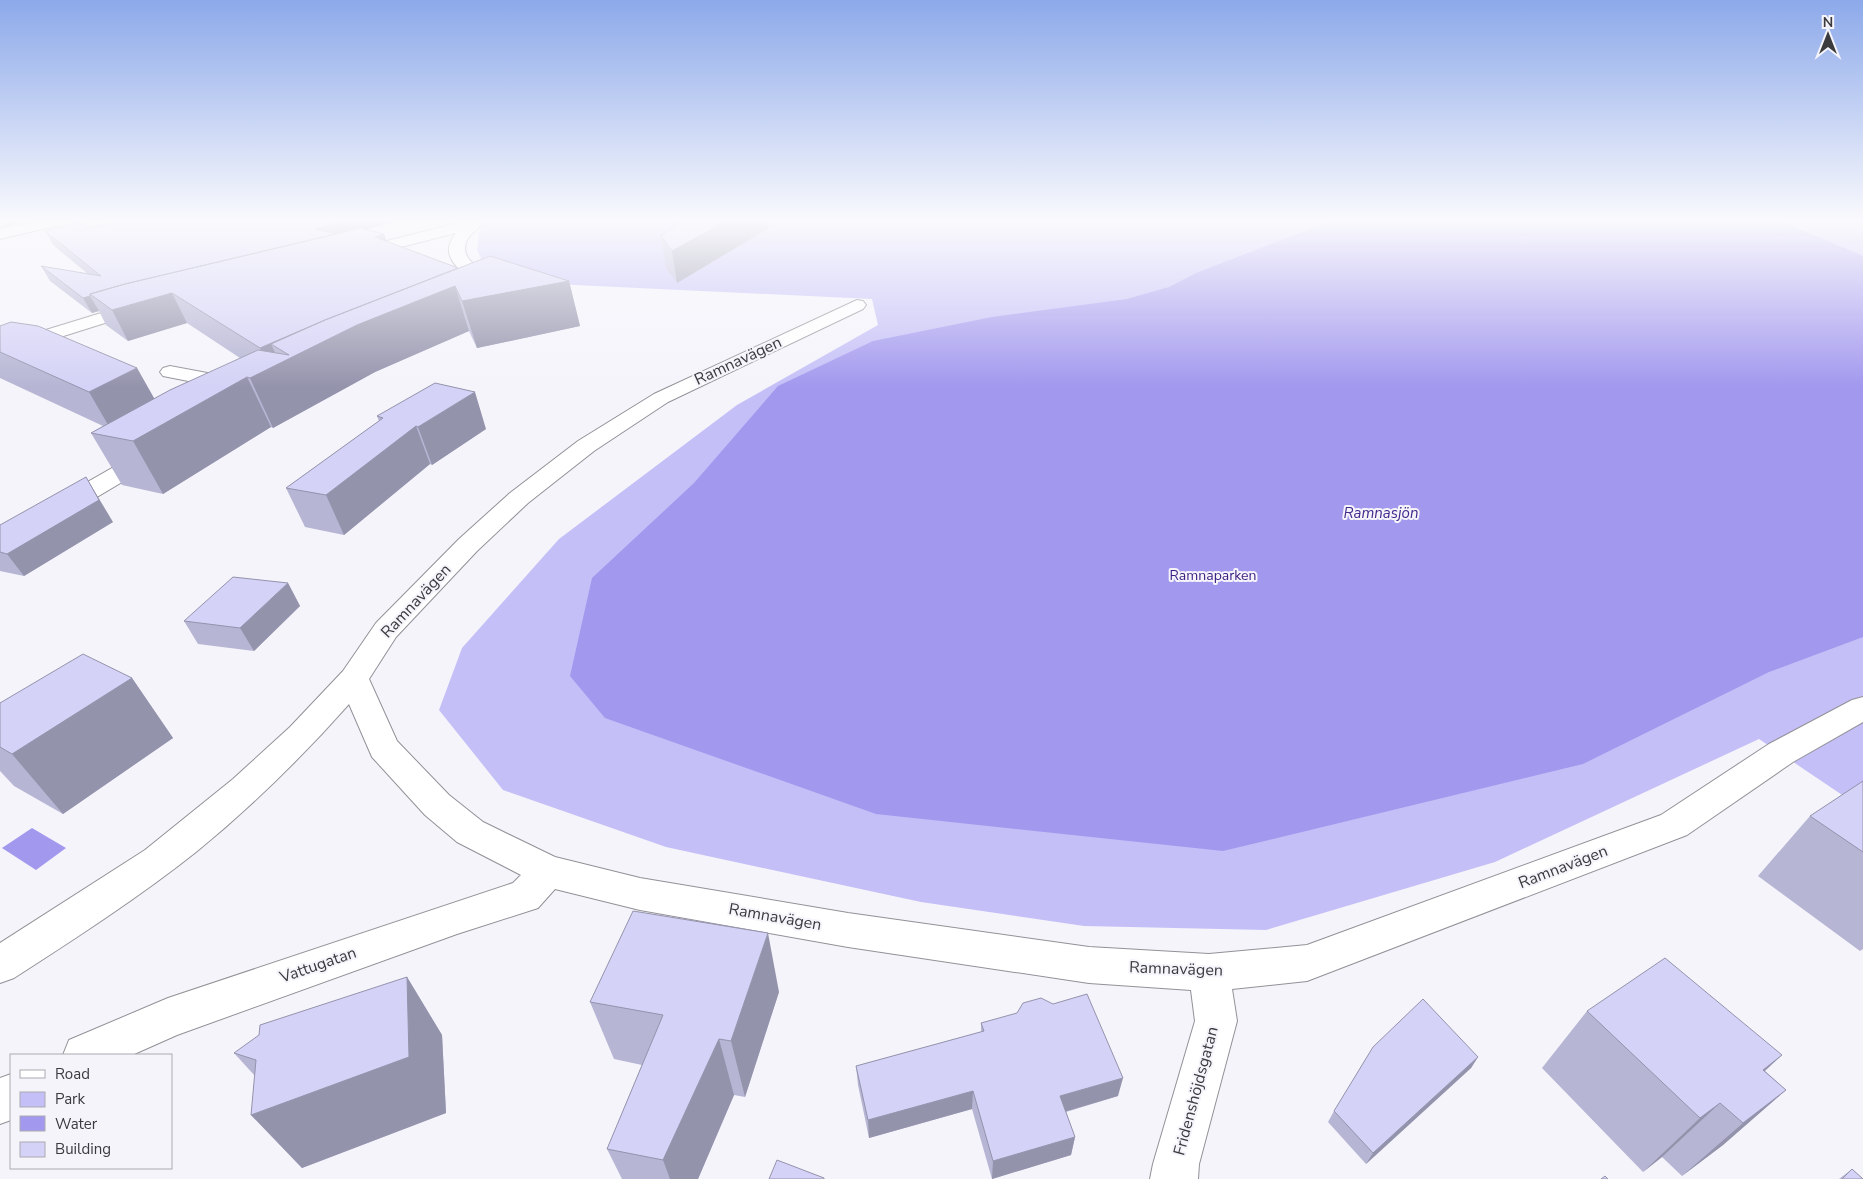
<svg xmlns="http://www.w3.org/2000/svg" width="1863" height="1179" font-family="'Nunito Sans',sans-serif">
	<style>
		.green { fill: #c4bff7 }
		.water { fill: #a298ee }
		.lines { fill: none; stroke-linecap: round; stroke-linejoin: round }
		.minor-casing { stroke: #929197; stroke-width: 2 }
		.minor { fill: #fff; fill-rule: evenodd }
		.rail-casing { stroke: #8a898e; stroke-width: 4 }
		.rail { stroke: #f5f4fb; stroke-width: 2.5; stroke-dasharray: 7; stroke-linecap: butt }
		.wall { fill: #b6b5d4 }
		.shaded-wall { fill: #9493ac; fill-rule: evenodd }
		.building { fill: #d4d2f6; stroke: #9493ac }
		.labels { text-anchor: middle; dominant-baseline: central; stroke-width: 4; stroke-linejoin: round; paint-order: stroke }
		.park-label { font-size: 14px; fill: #3a1d81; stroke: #f5f4fb }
		.water-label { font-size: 15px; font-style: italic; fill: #442a8d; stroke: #f5f4fb }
		.near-street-label { font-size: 16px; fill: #3b3b3e; stroke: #f5f4fb }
	</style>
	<rect width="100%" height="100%" fill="#f5f4fb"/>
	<path class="green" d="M 485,222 L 1863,222 L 1863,809 L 1759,739 L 1495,862 L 1266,930 L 1084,926 L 921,902 L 666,847 L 503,790 L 439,710 L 462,648 L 559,539 L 737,405 L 878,325 L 872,299 L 554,284 L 483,262 L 477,250 L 480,225 Z"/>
	<path class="water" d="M 1328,222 L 1783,222 L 1863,256 L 1863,637 L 1769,672 L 1583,764 L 1223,851 L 876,814 L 605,718 L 570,676 L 592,578 L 694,483 L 778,386 L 873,341 L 992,317 L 1127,299 L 1169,287 L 1196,273 Z
		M 32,828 L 66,848 L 36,870 L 2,848 Z"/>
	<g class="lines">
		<g class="minor-casing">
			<path id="minor" d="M 35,222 L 62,222 L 59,225 L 0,239 L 0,229 Z
				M 461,222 L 483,222 C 478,229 471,233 467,240 C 457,262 488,273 503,279 L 506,283 L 503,287 C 486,291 452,271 449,252 C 448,245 452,239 456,233 L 358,258 L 350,253 L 352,250 Z
				M 857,300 L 863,301 L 866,305 L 863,309 L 668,402 L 594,451 L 528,503 L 477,551 L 396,637 L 369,679 L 397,741 L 449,795 L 483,822 L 555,857 L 640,878 L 848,913 L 1089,947 L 1209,954 L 1307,945 L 1661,815 L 1769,744 L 1852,700 L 1863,697 L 1863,722 L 1793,762 L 1687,835 L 1307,981 L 1232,989 L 1237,1021 L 1199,1164 L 1198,1179 L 1150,1179 L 1153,1164 L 1195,1021 L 1191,990 L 1089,983 L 848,947 L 640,910 L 555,889 L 538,908 L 457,934 L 177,1035 L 132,1055 L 63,1055 L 69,1040 L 168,998 L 513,883 L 521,875 L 457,842 L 425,815 L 372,757 L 349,704 C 302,757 251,807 196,852 C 138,898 76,938 14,978 L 0,983 L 0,943 L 145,850 L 233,779 L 290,727 L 343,671 L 376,623 L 459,539 L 510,493 L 578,441 L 654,394 Z
				M 137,302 L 143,303 L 146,307 L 143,311 L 0,356 L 0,344 Z
				M 170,366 L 234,378 L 241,380 L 244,384 L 241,388 L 234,390 L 163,376 L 160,372 L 163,368 Z
				M 148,450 L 156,452 L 160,457 L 156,462 L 9,549 L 0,551 L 0,532 L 140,452 Z
				M 11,1074 L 11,1120 L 0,1124 L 0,1078 Z"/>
		</g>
		<use href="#minor" class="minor"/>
		<g class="rail-casing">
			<path id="rail" d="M 0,225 L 16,222"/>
		</g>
		<use href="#rail" class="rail"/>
	</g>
	<path class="wall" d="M 88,228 L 366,230 L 384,234 L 387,242 L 458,268 L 569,281 L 580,326 L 477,348 L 469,331 L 375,372 L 273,428 L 271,427 L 163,494 L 122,485 L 91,433 L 103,426 L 0,378 L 0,326 L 137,368 L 154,399 L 240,358 L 187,323 L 128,341 L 106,325 L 99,311 L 92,313 L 50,281 L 41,266 L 88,274 L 53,245 L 45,231 Z
		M 769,228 L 677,283 L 666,268 L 661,236 Z
		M 377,416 L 486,429 L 432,465 L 430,464 L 344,535 L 305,527 L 286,488 L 379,421 Z
		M 113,522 L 24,576 L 0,571 L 0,525 Z
		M 288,583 L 300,606 L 254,651 L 198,644 L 184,621 Z
		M 132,678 L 173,738 L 63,814 L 14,786 L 0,771 L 0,703 Z
		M 1863,781 L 1863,949 L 1860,951 L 1758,876 L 1810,816 Z
		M 407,977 L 442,1035 L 446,1113 L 302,1168 L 251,1115 L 255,1076 L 234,1053 Z
		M 779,992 L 745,1097 L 734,1095 L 698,1179 L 622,1179 L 607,1149 L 642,1065 L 614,1059 L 590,1002 Z
		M 1587,1011 L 1782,1055 L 1765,1071 L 1786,1090 L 1723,1145 L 1682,1176 L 1662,1157 L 1643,1172 L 1542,1068 Z
		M 981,1023 L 1118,1096 L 1066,1112 L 1075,1137 L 1071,1155 L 992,1179 L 972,1109 L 869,1138 L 858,1085 L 856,1066 L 981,1032 Z
		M 1478,1057 L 1471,1068 L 1366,1164 L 1328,1122 L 1334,1111 Z
		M 1852,1169 L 1863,1179 L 1839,1179 Z"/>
	<path class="shaded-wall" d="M 341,222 L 392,222 L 339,238 L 315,229 Z
		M 724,222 L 768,222 L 769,228 L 677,283 L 672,251 Z
		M 384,234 L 394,262 L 375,237 Z
		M 569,281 L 580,326 L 477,348 L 462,301 Z
		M 455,286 L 469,331 L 375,372 L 273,428 L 250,378 L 269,369 L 260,348 L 315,324 ZM 271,344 L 289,355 L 280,363 Z
		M 172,293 L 187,323 L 128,341 L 112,310 Z
		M 90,296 L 99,311 L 92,313 L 83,298 Z
		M 137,368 L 158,405 L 111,430 L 89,392 Z
		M 247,377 L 271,427 L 163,494 L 133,441 Z
		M 475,392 L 486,429 L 432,465 L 418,427 Z
		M 416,426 L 430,464 L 344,535 L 326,495 Z
		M 86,477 L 113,522 L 24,576 L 7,554 Z
		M 288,583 L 300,606 L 254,651 L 240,628 Z
		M 132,678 L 173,738 L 63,814 L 12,754 Z
		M 768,933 L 779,992 L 745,1097 L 731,1041 Z
		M 407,977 L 442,1035 L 446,1113 L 302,1168 L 251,1115 Z
		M 719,1039 L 734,1095 L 698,1179 L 670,1179 L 663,1160 Z
		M 1782,1055 L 1725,1107 L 1763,1070 Z
		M 1478,1057 L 1471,1068 L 1366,1164 L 1373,1153 Z
		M 1123,1078 L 1118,1096 L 1057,1114 L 1060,1096 Z
		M 1786,1090 L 1723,1145 L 1682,1176 L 1743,1123 Z
		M 973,1091 L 972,1109 L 869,1138 L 868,1120 Z
		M 1720,1103 L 1662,1157 L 1643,1172 L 1700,1118 Z
		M 1075,1137 L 1071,1155 L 992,1179 L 993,1161 Z"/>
	<path class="building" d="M 80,222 L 88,228 L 118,222 L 341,222 L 315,229 L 336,234 L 125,284 L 90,294 L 90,296 L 83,298 L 41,266 L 101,276 L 45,231 Z
		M 680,222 L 724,222 L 672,251 L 661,236 Z
		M 361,228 L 384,234 L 375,237 L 458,268 L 325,320 L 260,348 L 172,293 L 112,310 L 90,294 L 125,284 Z
		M 490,256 L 569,281 L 462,301 L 455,286 L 357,325 L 250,378 L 247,377 L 133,441 L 91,433 L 170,390 L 258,350 L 289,355 L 271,344 L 325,320 Z
		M 11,322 L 38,326 L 137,368 L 89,392 L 0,352 L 0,326 Z
		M 435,383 L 475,392 L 418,427 L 416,426 L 326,495 L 286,488 L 383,418 L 377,416 Z
		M 86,477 L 99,500 L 7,554 L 0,552 L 0,525 Z
		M 233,577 L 288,583 L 240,628 L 184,621 Z
		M 83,654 L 132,678 L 12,754 L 0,747 L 0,703 Z
		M 1863,781 L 1863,852 L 1810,816 Z
		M 633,911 L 768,933 L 731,1041 L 719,1039 L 663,1160 L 607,1149 L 663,1015 L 590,1002 Z
		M 1665,958 L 1782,1055 L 1763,1070 L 1786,1090 L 1743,1123 L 1720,1103 L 1700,1118 L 1587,1011 Z
		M 407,977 L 409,1057 L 251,1115 L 256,1060 L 234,1053 L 259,1035 L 260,1025 Z
		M 1087,994 L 1123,1078 L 1060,1096 L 1075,1137 L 993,1161 L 973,1091 L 868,1120 L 856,1066 L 984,1031 L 981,1023 L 1017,1013 L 1023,1003 L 1041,998 L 1053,1004 Z
		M 1423,999 L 1478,1057 L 1373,1153 L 1334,1111 L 1373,1047 Z
		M 777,1160 L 824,1178 L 824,1179 L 769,1179 Z
		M 1852,1169 L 1863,1179 L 1842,1179 Z
		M 1605,1176 L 1608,1179 L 1601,1179 Z"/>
	<linearGradient id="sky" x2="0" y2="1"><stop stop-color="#8ca9ea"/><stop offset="0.57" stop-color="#fafafd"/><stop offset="1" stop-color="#fafafd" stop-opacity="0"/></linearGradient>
	<rect width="1863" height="387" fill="url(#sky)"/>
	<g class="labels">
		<g class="park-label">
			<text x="1213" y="575">Ramnaparken</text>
		</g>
		<g class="water-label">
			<text x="1381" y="513">Ramnasjön</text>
		</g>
		<g class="near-street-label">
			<text transform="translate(738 361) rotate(-25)">Ramnavägen</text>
			<text transform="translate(416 601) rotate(-47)">Ramnavägen</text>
			<text transform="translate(1563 867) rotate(-21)">Ramnavägen</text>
			<text transform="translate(775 917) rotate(10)">Ramnavägen</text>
			<text transform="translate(318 965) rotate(-19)">Vattugatan</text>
			<text transform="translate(1176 969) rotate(2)">Ramnavägen</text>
			<text transform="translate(1196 1091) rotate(-75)">Fridenshöjdsgatan</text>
		</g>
	</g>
	<rect x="10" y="1054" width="162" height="115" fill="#f5f4fb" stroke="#abaaaf"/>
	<rect x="20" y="1070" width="25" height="8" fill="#ffffff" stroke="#abaaaf"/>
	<text x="55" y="1079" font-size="15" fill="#3b3b3e">Road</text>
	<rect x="20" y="1092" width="25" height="15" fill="#c4bff7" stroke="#abaaaf"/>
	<text x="55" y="1104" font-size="15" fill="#3b3b3e">Park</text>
	<rect x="20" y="1116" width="25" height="15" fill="#a298ee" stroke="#abaaaf"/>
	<text x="55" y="1129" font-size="15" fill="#3b3b3e">Water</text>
	<rect x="20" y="1142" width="25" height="15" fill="#d4d2f6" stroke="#abaaaf"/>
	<text x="55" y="1154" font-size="15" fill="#3b3b3e">Building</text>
	<g transform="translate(1828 35)" stroke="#f5f4fb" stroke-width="4" paint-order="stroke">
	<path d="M0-4L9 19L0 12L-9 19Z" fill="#3b3b3e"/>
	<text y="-8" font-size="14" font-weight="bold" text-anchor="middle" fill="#3b3b3e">N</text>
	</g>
</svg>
